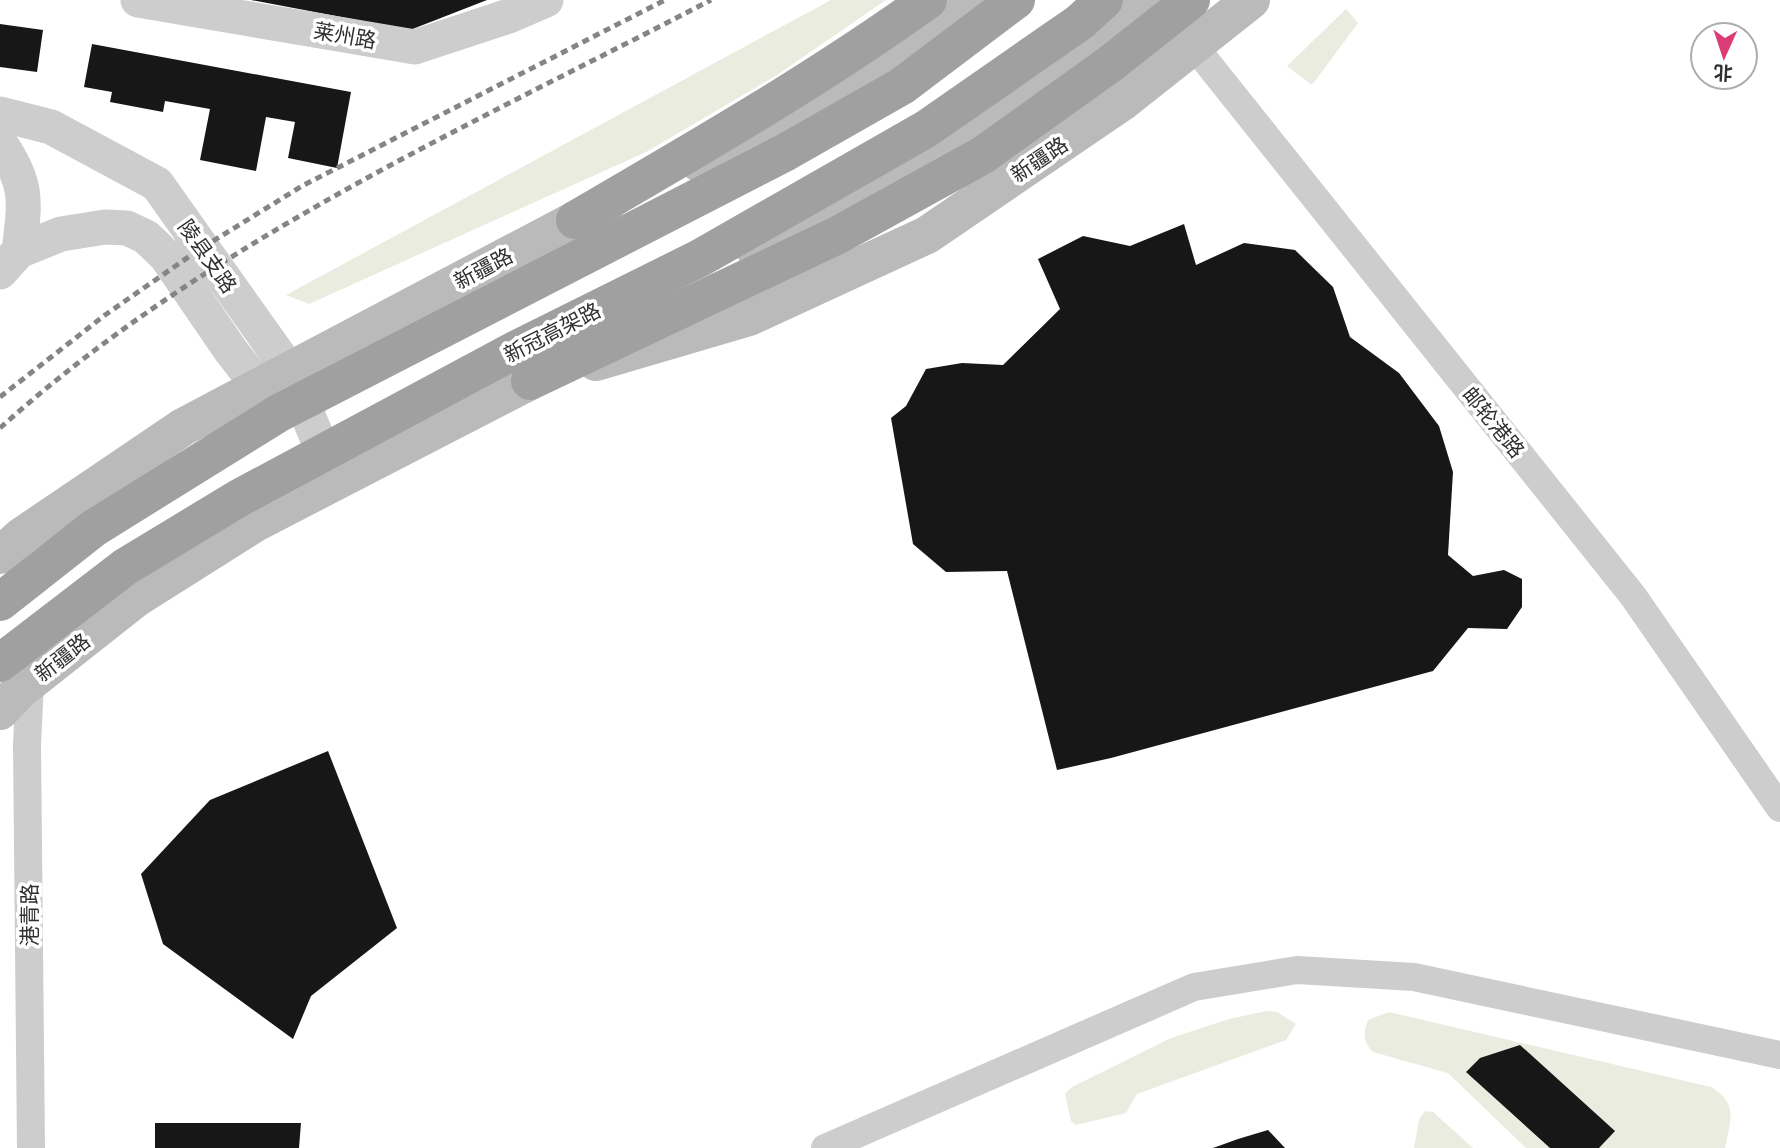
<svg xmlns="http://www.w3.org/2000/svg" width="1780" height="1148" font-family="'Noto Sans','Noto Sans SC',sans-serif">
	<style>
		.green { fill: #e9ecde }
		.building { fill: #171717 }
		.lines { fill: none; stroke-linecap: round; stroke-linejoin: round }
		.minor { stroke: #cdcdcd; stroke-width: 28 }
		.tertiary { stroke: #cdcdcd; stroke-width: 35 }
		.secondary { stroke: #bababa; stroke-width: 38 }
		.trunk { stroke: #a0a0a0; stroke-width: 38 }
		.rail { stroke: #858585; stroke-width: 5; stroke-dasharray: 7 5; stroke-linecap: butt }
		.trunk-bridge { stroke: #a0a0a0; stroke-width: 38 }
		.labels { text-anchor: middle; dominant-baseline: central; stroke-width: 7; stroke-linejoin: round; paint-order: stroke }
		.street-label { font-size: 21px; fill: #303030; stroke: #fff }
	</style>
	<rect width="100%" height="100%" fill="#fff"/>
	<path class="green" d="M 831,0 L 886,0 L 777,75 L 646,152 L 309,304 L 286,295 Z
		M 1346,9 L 1358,23 L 1312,85 L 1287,66 Z
		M 1267,1011 L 1277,1012 L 1296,1024 L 1286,1040 L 1137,1094 L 1126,1113 L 1076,1125 L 1071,1121 L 1065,1094 L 1072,1087 L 1171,1038 L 1229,1019 Z
		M 1389,1012 L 1711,1087 C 1739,1103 1730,1122 1725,1148 L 1526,1148 L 1448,1073 L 1373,1052 C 1363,1042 1363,1033 1368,1020 Z
		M 1425,1111 L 1433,1112 L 1473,1148 L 1414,1148 L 1419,1120 Z"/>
	<path class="building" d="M 251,0 L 487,0 L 410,30 Z
		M 0,24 L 43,30 L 37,72 L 0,67 Z
		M 92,44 L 351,92 L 337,168 L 288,158 L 295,122 L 266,117 L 256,171 L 200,160 L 210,109 L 165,101 L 163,112 L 110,102 L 112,92 L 84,87 Z
		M 1184,224 L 1196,265 L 1244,243 L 1295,250 L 1333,287 L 1350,337 L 1399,373 L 1439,426 L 1453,472 L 1448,555 L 1473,576 L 1504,570 L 1522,579 L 1522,607 L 1507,629 L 1468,628 L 1433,671 L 1111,758 L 1057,770 L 1007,571 L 946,572 L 913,544 L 891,418 L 906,406 L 926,369 L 962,363 L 1003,365 L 1060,309 L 1038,259 L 1083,236 L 1130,246 Z
		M 328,751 L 397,928 L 311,996 L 293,1039 L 163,944 L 141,874 L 210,800 Z
		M 1520,1045 L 1615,1131 L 1599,1148 L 1550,1148 L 1466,1072 L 1480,1058 Z
		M 155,1123 L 301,1123 L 299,1148 L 155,1148 Z
		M 1268,1130 L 1285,1148 L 1213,1148 L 1238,1139 Z"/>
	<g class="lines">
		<path class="minor" d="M 1194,46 L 1633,596 L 1780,808
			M 30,682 L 27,745 L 31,1148
			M 825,1148 L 1194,987 L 1297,970 L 1414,977 L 1780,1055"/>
		<path class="tertiary" d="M 138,0 L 415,47 L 509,16 L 546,0
			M 0,114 L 51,127 L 157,184 L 289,370 L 334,478
			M 0,143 C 29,185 25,202 19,251
			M 0,272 L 19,251 L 61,234 L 105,227 L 127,228 L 146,237 L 166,256 L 231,351 L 277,410"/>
		<path class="secondary" d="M 699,163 L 816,109 L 976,0
			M 754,248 C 889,176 1029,102 1145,0
			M 596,362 L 749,317 L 927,235 L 1122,102 L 1251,0
			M 0,555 L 22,536 L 183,427 L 575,220 L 606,205
			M 0,711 L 21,689 L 135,599 L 257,522 L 530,381 L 558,364"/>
		<path class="trunk" d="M 575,220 C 695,150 815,81 928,0
			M 530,381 L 838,235 L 983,155 L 1110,64 L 1191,0"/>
		<path class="rail" d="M 0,397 L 105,315 L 197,251 L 302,186 L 665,0
			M 0,428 C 206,243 467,127 711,0"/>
		<path class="trunk-bridge" d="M 0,602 L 94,528 L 279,413 L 786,152 L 902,86 L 1016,0
			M 0,663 L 125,567 L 239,498 L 515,350 L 700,258 L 926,129 L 1080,22 L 1104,0"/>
	</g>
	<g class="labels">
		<g class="street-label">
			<text transform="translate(345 35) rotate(10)">莱州路</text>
			<text transform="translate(1039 159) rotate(-34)">新疆路</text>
			<text transform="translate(208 256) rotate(55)">陵县支路</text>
			<text transform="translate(483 268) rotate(-28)">新疆路</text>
			<text transform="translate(552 332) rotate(-27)">新冠高架路</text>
			<text transform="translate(1494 422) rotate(51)">邮轮港路</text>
			<text transform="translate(62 657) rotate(-38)">新疆路</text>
			<text transform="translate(29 915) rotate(-90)">港青路</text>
		</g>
	</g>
	<g transform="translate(1724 56) rotate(183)"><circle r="33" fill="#ffffff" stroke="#acacac" stroke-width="2"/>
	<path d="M0-5L12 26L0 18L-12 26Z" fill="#dc3c75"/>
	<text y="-10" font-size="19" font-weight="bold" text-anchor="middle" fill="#303030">北</text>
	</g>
</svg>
